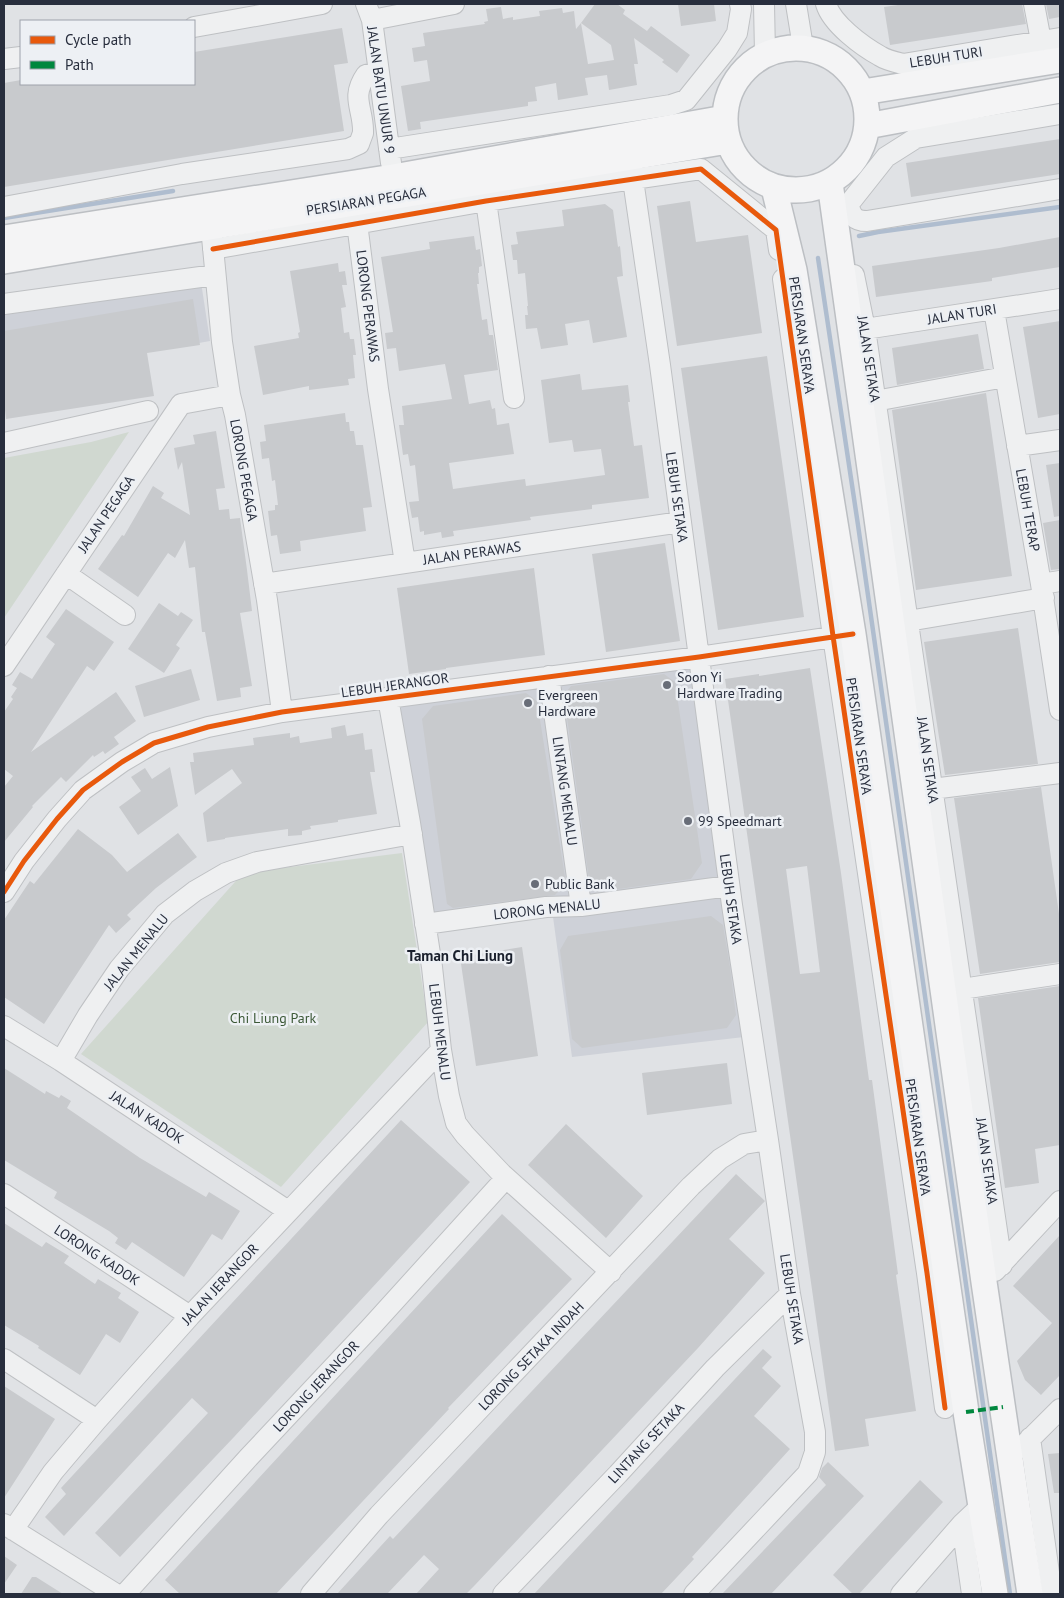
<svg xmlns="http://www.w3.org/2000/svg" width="1064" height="1598" font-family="'PT Sans',sans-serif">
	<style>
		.built { fill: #ced1d8 }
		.green { fill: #d0d8d0 }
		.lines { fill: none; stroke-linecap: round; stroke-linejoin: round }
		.stream { stroke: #afbdcf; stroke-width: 4.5 }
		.building { fill: #c8cacd; fill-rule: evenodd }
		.minor-casing { stroke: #bec0c3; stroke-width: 22 }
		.major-casing { stroke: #bcbfc3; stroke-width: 28 }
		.minor { stroke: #eff0f1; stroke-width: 20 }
		.major { stroke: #f4f4f5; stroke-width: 25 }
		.quiet { stroke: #00873e; stroke-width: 4; stroke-dasharray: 8 4; stroke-linecap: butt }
		.cycleway-casing { stroke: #edf0f4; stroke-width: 8 }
		.cycleway { stroke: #e8590c; stroke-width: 5 }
		.poi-dot { fill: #686d78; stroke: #edf0f4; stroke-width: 2 }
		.labels { text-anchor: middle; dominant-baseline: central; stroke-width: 5; stroke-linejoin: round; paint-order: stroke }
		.street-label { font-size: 14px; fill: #282e3d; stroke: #edf0f4 }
		.poi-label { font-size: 14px; fill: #282e3d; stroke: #edf0f4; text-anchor: start }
		.park-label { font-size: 14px; fill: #3b5836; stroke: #edf0f4 }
		.neighbourhood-label { font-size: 15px; font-weight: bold; fill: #1a202d; stroke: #edf0f4 }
	</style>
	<rect width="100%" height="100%" fill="#e0e2e5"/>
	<path class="built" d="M 201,282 L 210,341 L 4,378 L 4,309 Z
		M 695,662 L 744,1037 L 572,1057 L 551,902 L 429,918 L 395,703 Z"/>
	<path class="green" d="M 129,432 L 4,618 L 4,458 L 91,442 Z
		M 402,853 L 428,1022 L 281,1187 L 81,1054 L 243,873 Z"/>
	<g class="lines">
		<path class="stream" d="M 4,218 L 173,191
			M 859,236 L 878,232 L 1060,207
			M 818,258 L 858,525 L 1010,1594"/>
	</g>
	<path class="building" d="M 595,4 L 617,4 L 625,10 L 623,14 L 647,31 L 651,26 L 690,55 L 677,73 L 662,62 L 664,60 L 634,38 L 638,64 L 634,64 L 637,85 L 609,90 L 607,75 L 585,78 L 588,95 L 558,100 L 556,83 L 535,87 L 537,101 L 528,102 L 528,106 L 420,122 L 421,129 L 408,131 L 401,86 L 430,81 L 427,60 L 414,62 L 412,48 L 425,46 L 423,33 L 485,24 L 484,22 L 488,21 L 486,9 L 501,7 L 503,19 L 513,17 L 513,20 L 540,16 L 539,11 L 562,8 L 563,13 L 574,11 L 576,29 L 581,23 L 588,64 L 614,60 L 611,45 L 581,23 Z
		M 678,4 L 714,4 L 716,21 L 681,26 Z
		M 905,4 L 1022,4 L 1026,24 L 890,45 L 884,7 Z
		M 1046,4 L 1060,4 L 1060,17 L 1049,19 Z
		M 342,28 L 348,63 L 334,65 L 344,131 L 4,187 L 4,83 L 21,80 L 21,84 L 194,84 L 194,52 Z
		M 1060,139 L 1060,174 L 911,197 L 906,163 Z
		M 690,201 L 696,242 L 748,235 L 762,333 L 677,346 L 657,206 Z
		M 605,204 L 613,210 L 618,247 L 620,246 L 623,276 L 617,277 L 627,337 L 593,343 L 589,320 L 565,324 L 568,345 L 541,349 L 537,328 L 526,329 L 525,315 L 528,315 L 527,306 L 528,306 L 525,273 L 518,274 L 517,260 L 513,260 L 511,245 L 518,244 L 516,232 L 564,226 L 562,210 Z
		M 474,236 L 476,250 L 480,249 L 482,266 L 479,267 L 479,273 L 478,273 L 479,284 L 477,284 L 482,320 L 487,319 L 489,335 L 493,335 L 498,370 L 464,375 L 469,404 L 490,400 L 492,409 L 495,408 L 497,425 L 509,423 L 514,454 L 449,463 L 453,489 L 525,479 L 526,486 L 605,475 L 601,449 L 574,452 L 572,440 L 549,443 L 541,380 L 580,374 L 582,390 L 628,385 L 630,402 L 628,402 L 634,446 L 642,445 L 649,498 L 592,505 L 592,509 L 530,517 L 531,520 L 453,531 L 454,536 L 442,538 L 441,532 L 424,535 L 424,531 L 420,532 L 418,517 L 412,518 L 409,502 L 419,501 L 415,465 L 410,466 L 408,454 L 403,455 L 399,425 L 404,425 L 402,406 L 452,399 L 445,364 L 399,371 L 396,348 L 387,349 L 385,333 L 393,332 L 381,257 L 430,249 L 429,242 Z
		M 1060,237 L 1060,267 L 992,278 L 992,281 L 876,297 L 872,266 L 999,248 Z
		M 338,263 L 339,272 L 345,271 L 347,285 L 342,285 L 346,307 L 341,308 L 344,333 L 349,332 L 350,339 L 354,339 L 356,355 L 353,355 L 355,378 L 348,379 L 349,385 L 309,390 L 309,386 L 263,395 L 254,346 L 299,338 L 298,333 L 300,332 L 290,271 Z
		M 193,299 L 200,345 L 147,353 L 154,396 L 6,419 L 4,401 L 4,331 Z
		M 1060,321 L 1060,414 L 1038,418 L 1023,327 Z
		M 978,334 L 984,369 L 897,385 L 892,348 Z
		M 767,356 L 804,617 L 718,630 L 681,368 Z
		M 986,393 L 1012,576 L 916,590 L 892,410 Z
		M 345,413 L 346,422 L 349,422 L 350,431 L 354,431 L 356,445 L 363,445 L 372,507 L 363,508 L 366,531 L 300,541 L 301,551 L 280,554 L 277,535 L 271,536 L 268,511 L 275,510 L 275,505 L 278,505 L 275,480 L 272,481 L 269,458 L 262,459 L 260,442 L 266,441 L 264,425 Z
		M 216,431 L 225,488 L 216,489 L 219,510 L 229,509 L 230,519 L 240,518 L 247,570 L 252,611 L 240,613 L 252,686 L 240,688 L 241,697 L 217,701 L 205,632 L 202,632 L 195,567 L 189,568 L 185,540 L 175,558 L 168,553 L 138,597 L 98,569 L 122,535 L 124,536 L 153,486 L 164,493 L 161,498 L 190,515 L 182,462 L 178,470 L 174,448 L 195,444 L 193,435 Z
		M 1060,463 L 1060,516 L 1054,517 L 1046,465 Z
		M 1060,520 L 1060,569 L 1051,570 L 1043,523 Z
		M 665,543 L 680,641 L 606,652 L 592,554 Z
		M 534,568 L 545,655 L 446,668 L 446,669 L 409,674 L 397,588 Z
		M 159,603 L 178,616 L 181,612 L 193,620 L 176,645 L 180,648 L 164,673 L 128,649 Z
		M 66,609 L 114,642 L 94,671 L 87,666 L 31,752 L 116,692 L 136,721 L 114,737 L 119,744 L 105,754 L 103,751 L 94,757 L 93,755 L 66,782 L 61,777 L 32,806 L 33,807 L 4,842 L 4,787 L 13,776 L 4,769 L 4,712 L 13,699 L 11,697 L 17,688 L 12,685 L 20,672 L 32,679 L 55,644 L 46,637 Z
		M 1018,628 L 1038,764 L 945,775 L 924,642 Z
		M 810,668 L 841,873 L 869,1080 L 872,1080 L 898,1274 L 896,1275 L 916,1411 L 865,1419 L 869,1446 L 835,1451 L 725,679 L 759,674 L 759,676 ZM 807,866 L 820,972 L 800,974 L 786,869 Z
		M 191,669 L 200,700 L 144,717 L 135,686 Z
		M 664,674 L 675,682 L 702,863 L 691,879 L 597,892 L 590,887 L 564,695 L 571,686 Z
		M 526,693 L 537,701 L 566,883 L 555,895 L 453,908 L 447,904 L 422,719 L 433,706 Z
		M 345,725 L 347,736 L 363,733 L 365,750 L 372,749 L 375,772 L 370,772 L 377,814 L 338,820 L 338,822 L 310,826 L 311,829 L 302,831 L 302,835 L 288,836 L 288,829 L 225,838 L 225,839 L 207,842 L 203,813 L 242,783 L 232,769 L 195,795 L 190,762 L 194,762 L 193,753 L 254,745 L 253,738 L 290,733 L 290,738 L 299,736 L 300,743 L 332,738 L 331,728 Z
		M 170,767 L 178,806 L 138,835 L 119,807 L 141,791 L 131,777 L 145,768 L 152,779 Z
		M 1041,787 L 1060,921 L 1060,962 L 980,974 L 954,798 Z
		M 78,829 L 112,855 L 127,872 L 178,833 L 197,857 L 156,888 L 127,915 L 131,919 L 116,933 L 109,925 L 44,1024 L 4,997 L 4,920 L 30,881 L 34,884 Z
		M 711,916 L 723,925 L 730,967 L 736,1015 L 727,1028 L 582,1048 L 572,1039 L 560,950 L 568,936 Z
		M 522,947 L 538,1056 L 476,1066 L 460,957 Z
		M 1060,986 L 1060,1145 L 1035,1149 L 1039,1183 L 1005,1188 L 978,998 Z
		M 727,1063 L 732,1104 L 647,1115 L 642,1073 Z
		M 4,1068 L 45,1094 L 46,1091 L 59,1098 L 61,1095 L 71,1101 L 67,1108 L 140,1158 L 206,1197 L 209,1192 L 240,1211 L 222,1240 L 212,1234 L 184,1277 L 132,1242 L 126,1250 L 115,1243 L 118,1238 L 109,1231 L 54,1198 L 57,1192 L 4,1160 Z
		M 401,1120 L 470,1182 L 234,1437 L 120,1557 L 95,1533 L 208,1413 L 192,1398 L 64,1536 L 45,1517 L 66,1494 L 61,1488 Z
		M 566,1124 L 643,1196 L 606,1238 L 528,1165 Z
		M 736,1174 L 765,1201 L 729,1239 L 765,1273 L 698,1348 L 475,1585 L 466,1594 L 416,1594 L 439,1569 L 424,1555 L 387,1594 L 337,1594 L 390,1536 L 393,1539 Z
		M 502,1214 L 572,1279 L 448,1408 L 449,1409 L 276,1594 L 180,1594 L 165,1580 Z
		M 4,1223 L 42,1247 L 46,1242 L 69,1256 L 64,1263 L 95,1284 L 98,1279 L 121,1293 L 118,1298 L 139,1312 L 120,1343 L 106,1334 L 80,1375 L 38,1348 L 39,1346 L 4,1325 Z
		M 1060,1235 L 1060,1375 L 1041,1395 L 1025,1380 L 1017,1361 L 1052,1323 L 1013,1286 Z
		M 763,1349 L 772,1357 L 762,1368 L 781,1386 L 754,1416 L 790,1449 L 692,1557 L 694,1559 L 661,1594 L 534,1594 Z
		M 4,1386 L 55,1419 L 4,1498 Z
		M 1060,1453 L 1060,1493 L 1054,1493 L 1048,1454 Z
		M 828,1462 L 864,1496 L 771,1594 L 722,1594 L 826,1485 L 819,1477 L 822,1468 Z
		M 920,1480 L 943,1502 L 859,1594 L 853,1594 L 833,1575 Z
		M 4,1556 L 17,1565 L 4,1584 Z
		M 32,1577 L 36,1577 L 63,1594 L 21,1594 Z"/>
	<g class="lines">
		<g class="minor-casing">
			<path id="minor" d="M 366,4 L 372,20 L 391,163
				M 764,4 L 765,54
				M 796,4 L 803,47
				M 826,4 C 832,24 862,46 880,56 C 886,60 895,62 903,64 L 1060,38
				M 1034,4 L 1041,41
				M 372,20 L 454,4
				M 194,27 L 322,4
				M 4,59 L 21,57
				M 1060,114 L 916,138 L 886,157 L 848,205 C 852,216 854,221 867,221 L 1060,189
				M 389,149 L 671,105 L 686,100 L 727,49 L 737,33 L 741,9 L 740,4
				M 631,166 L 660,365 L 732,905 L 768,1140 L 790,1294 L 815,1432 L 815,1452 L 808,1473 L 694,1594
				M 486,201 L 514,398
				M 4,207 L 182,174 L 348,149 L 359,144 C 360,141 362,136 363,133 C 364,109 350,98 366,75 L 378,72
				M 357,223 L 378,389 L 405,563
				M 212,237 L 222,342 L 230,395 L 235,415 L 267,600 L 282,712
				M 213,249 L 486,201 L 701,169 L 776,230 L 779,250
				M 854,275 L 865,329 L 1002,1265
				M 783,279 L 833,636 L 927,1273 L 945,1408
				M 4,304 L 215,275
				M 994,310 L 1041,584 L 1060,710
				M 865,329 L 1060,299
				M 875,401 L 1005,377
				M 4,443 L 148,411
				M 1017,446 L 1060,440
				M 66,574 L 125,615
				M 264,584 L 681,522
				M 1041,584 L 1060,581
				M 908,621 L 1044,598
				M 4,666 L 181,404 L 230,395
				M 549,676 L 581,906
				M 388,698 L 410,823 L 432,967 L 441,1050 L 449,1096 L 456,1123 L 465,1135 L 502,1174 L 611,1272
				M 932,789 L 1060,773
				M 4,892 L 24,861 L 57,819 L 83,790 L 122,762 L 154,743 L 208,727 L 282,712 L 699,657 L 846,635
				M 425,924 L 546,907 L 581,906 L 729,886
				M 962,989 L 1060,974
				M 4,1026 L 61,1061 L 288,1211
				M 61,1061 L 88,1015 L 119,969 L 165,914 L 195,891 L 226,873 L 257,862 L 412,834
				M 4,1194 L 190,1316
				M 995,1271 L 1060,1201
				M 4,1359 L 97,1420
				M 1030,1438 L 1052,1594
				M 1021,1448 L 1060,1409
				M 4,1524 L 116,1594
				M 962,1524 L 972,1594
				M 13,1530 L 53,1472 L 97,1420 L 190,1316 L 441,1050
				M 125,1594 L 249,1457 L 370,1328 L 506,1178
				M 311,1594 L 379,1515 L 691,1186 L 720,1159 L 744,1144 L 768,1140
				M 503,1594 L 618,1474 L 715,1368 L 790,1294
				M 901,1594 L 962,1524 L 980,1507"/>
		</g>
		<g class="major-casing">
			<path id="major" d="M725 119a71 71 0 1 1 142 0a71 71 0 1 1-142 0Z
				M 863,92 L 1060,60
				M 867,126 L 1060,90
				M 830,183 L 984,1282 C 1000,1386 1014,1490 1030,1594
				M 774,188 L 794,270 L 853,634 L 966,1412 L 995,1594
				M 4,238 L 393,177 L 725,118
				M 4,261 L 728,141"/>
		</g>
		<use href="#minor" class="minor"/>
		<use href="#major" class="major"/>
		<path class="quiet" d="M 966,1412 L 1003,1407"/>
		<g class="cycleway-casing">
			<path id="cycleway" d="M 213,249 L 486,201 L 701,169 L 776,230 L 833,636 L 927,1273 L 945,1408
				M 4,892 L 24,861 L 57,819 L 83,790 L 122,762 L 154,743 L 208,727 L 282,712 L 699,657 L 853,634"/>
		</g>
		<use href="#cycleway" class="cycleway"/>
	</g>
	<g class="poi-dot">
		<circle cx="667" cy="685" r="5"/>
		<circle cx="528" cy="703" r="5"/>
		<circle cx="688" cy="821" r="5"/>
		<circle cx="535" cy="884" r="5"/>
	</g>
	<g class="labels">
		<g class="street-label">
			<text transform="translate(946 57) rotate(-9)">LEBUH TURI</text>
			<text transform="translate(381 90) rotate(82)">JALAN BATU UNJUR 9</text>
			<text transform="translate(366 201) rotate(-9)">PERSIARAN PEGAGA</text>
			<text transform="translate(368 306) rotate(83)">LORONG PERAWAS</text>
			<text transform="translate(962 314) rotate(-9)">JALAN TURI</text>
			<text transform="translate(802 335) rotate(82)">PERSIARAN SERAYA</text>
			<text transform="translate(869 359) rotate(81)">JALAN SETAKA</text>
			<text transform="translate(244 470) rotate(80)">LORONG PEGAGA</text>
			<text transform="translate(677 497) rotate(82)">LEBUH SETAKA</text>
			<text transform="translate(1028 510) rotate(80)">LEBUH TERAP</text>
			<text transform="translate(106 514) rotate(-56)">JALAN PEGAGA</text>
			<text transform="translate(472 553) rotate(-8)">JALAN PERAWAS</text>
			<text transform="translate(395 685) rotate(-8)">LEBUH JERANGOR</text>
			<text transform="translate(859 736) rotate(82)">PERSIARAN SERAYA</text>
			<text transform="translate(928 760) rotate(82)">JALAN SETAKA</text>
			<text transform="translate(565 791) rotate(82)">LINTANG MENALU</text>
			<text transform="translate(731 899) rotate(82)">LEBUH SETAKA</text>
			<text transform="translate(547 909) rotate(-6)">LORONG MENALU</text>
			<text transform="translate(136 952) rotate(-51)">JALAN MENALU</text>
			<text transform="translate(440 1032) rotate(83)">LEBUH MENALU</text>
			<text transform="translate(147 1117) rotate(33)">JALAN KADOK</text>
			<text transform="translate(918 1137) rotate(82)">PERSIARAN SERAYA</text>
			<text transform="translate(987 1161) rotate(82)">JALAN SETAKA</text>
			<text transform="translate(97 1255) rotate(33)">LORONG KADOK</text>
			<text transform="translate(220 1284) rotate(-47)">JALAN JERANGOR</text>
			<text transform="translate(792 1299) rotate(81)">LEBUH SETAKA</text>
			<text transform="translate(531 1356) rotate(-46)">LORONG SETAKA INDAH</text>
			<text transform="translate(316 1386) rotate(-47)">LORONG JERANGOR</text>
			<text transform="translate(646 1443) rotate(-47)">LINTANG SETAKA</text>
		</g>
		<g class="poi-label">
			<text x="677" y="677">Soon Yi<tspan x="677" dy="16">Hardware Trading</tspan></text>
			<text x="538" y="695">Evergreen<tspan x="538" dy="16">Hardware</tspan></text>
			<text x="698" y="821">99 Speedmart</text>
			<text x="545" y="884">Public Bank</text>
		</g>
		<g class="park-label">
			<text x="273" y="1018">Chi Liung Park</text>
		</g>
		<g class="neighbourhood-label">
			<text x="460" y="955">Taman Chi Liung</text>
		</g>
	</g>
	<rect width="1064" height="1598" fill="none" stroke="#282e3d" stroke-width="10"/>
	<rect x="20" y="20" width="175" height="65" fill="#edf0f4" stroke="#9ea2ab"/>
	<rect x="30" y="36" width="25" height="8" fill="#e8590c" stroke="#9ea2ab"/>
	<text x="65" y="45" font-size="15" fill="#282e3d">Cycle path</text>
	<rect x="30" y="61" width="25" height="8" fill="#00873e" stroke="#9ea2ab"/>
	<text x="65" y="70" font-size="15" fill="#282e3d">Path</text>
</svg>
